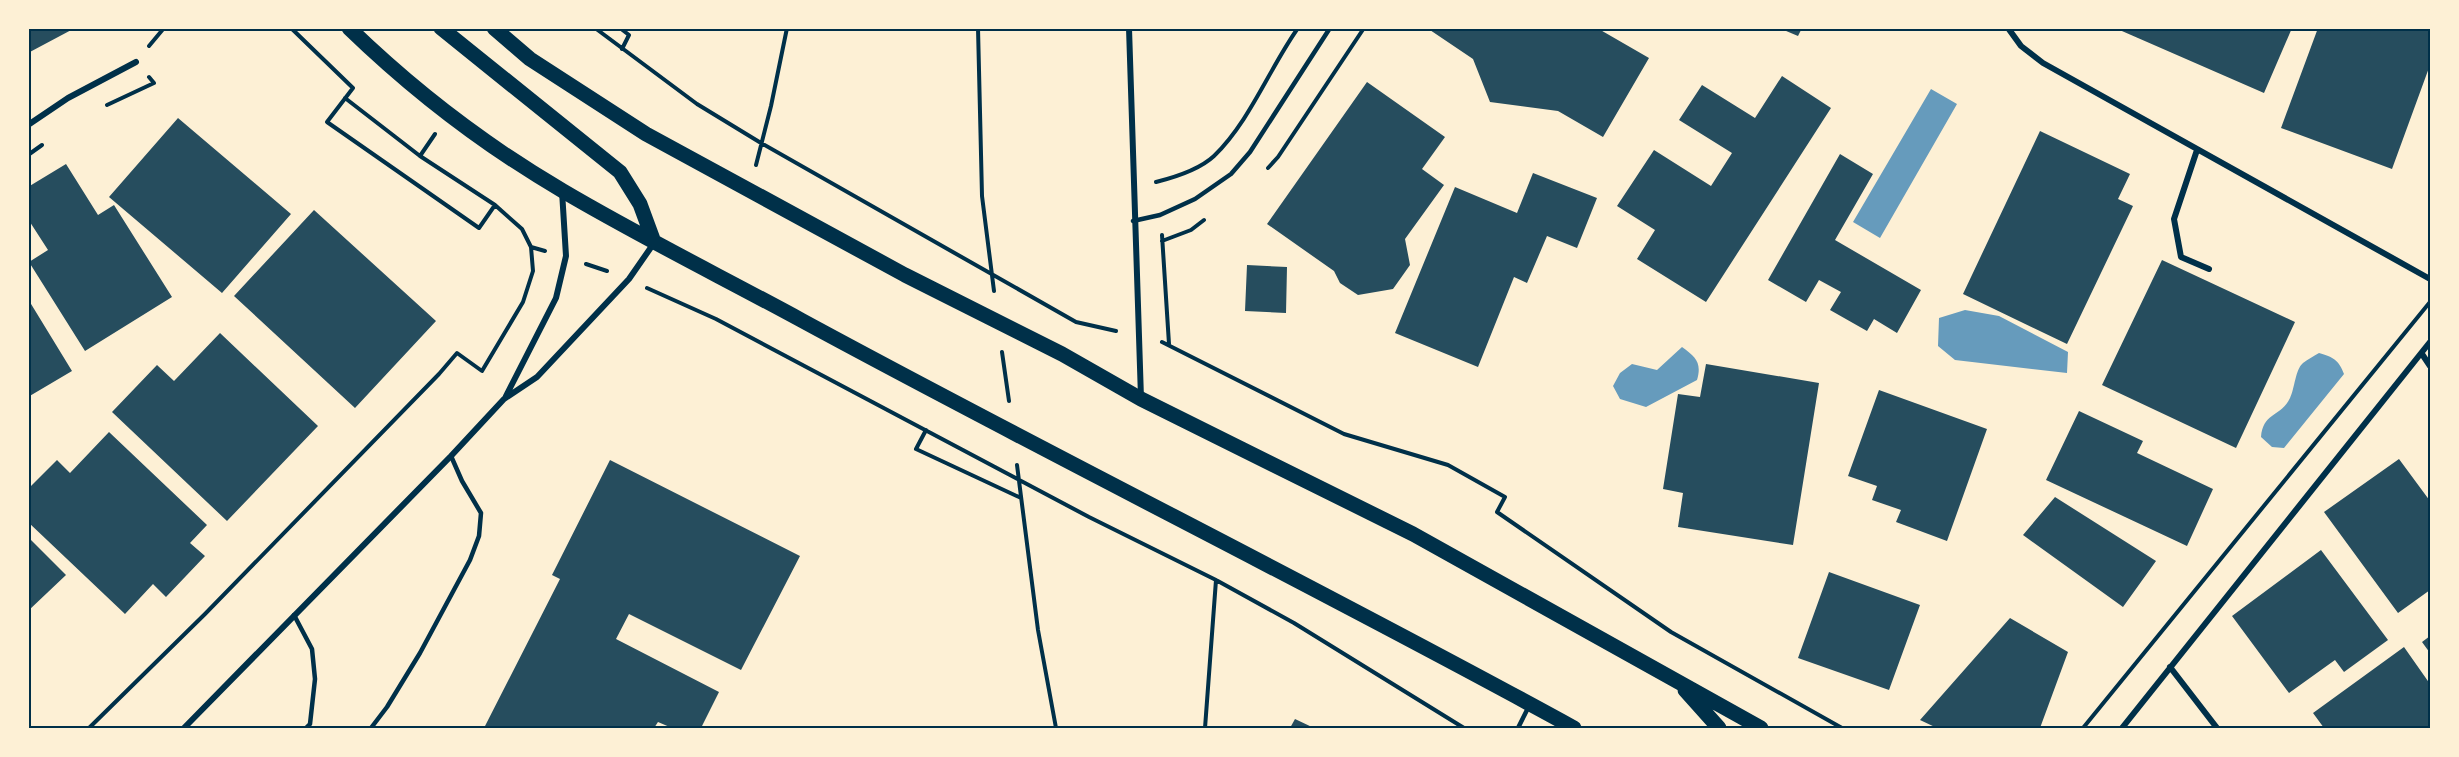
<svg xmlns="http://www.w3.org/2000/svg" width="2459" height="757" font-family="Mulish,sans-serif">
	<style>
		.water { fill: #669bbc }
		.building { fill: #264d5e }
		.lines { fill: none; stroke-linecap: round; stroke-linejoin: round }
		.path { stroke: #003049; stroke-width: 4 }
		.service { stroke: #003049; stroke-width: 4.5 }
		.minor { stroke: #003049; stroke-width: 6 }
		.primary { stroke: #003049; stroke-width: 15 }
		.neatline { fill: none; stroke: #003049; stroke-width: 2 }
	</style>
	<rect width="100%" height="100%" fill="#fdf0d5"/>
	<path class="water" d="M 1931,89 L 1957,104 L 1880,238 L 1853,222 Z
		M 1965,310 L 1999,316 L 2068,352 L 2067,373 L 1955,360 L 1938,346 L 1939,318 Z
		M 1682,347 C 1696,357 1702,363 1697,380 L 1646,407 L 1620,399 L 1613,386 L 1620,373 L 1632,364 L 1657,370 Z
		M 2319,353 C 2333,357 2339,360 2344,374 L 2284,448 L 2272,447 L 2261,437 C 2263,412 2281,417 2290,398 C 2295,388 2295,370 2303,363 C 2308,359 2314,356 2319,353 Z"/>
	<path class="building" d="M 28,28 L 75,28 L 28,53 Z
		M 1427,28 L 1597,28 L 1649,58 L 1603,137 L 1558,111 L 1490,102 L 1473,59 Z
		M 1779,28 L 1802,28 L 1798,36 Z
		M 2115,28 L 2292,28 L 2264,93 Z
		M 2318,28 L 2430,28 L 2430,65 L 2392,169 L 2281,128 Z
		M 1782,76 L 1831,108 L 1706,302 L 1637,259 L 1655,230 L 1617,206 L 1654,150 L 1711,186 L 1732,153 L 1679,120 L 1702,85 L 1755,118 Z
		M 1367,82 L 1445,137 L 1422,169 L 1444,185 L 1405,239 L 1410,265 L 1393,289 L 1358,295 L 1340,283 L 1334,271 L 1267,224 Z
		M 178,118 L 291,214 L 222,293 L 109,197 Z
		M 2040,131 L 2130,174 L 2118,199 L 2133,206 L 2067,344 L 1963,294 Z
		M 1840,154 L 1873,174 L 1835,240 L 1921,290 L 1897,333 L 1874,319 L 1867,331 L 1830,310 L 1841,292 L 1819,280 L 1806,302 L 1768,280 Z
		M 66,164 L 98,215 L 114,205 L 172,297 L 85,351 L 29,262 L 48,250 L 28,219 L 28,187 Z
		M 1533,173 L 1597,198 L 1577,248 L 1547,236 L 1527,283 L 1514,277 L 1478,367 L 1395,333 L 1455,187 L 1517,213 Z
		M 314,210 L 436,321 L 355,408 L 234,296 Z
		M 2162,260 L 2295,322 L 2236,448 L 2102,385 Z
		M 1247,265 L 1287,267 L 1286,313 L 1245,311 Z
		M 28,299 L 72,371 L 28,397 Z
		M 220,333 L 318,426 L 227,521 L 112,412 L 157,365 L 174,381 Z
		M 1706,364 L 1819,383 L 1793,545 L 1678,527 L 1683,493 L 1663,489 L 1678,394 L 1700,397 Z
		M 1879,390 L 1987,429 L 1947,541 L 1896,522 L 1901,510 L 1872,500 L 1877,486 L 1848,476 Z
		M 2079,411 L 2143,441 L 2137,453 L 2213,489 L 2187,546 L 2046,480 Z
		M 109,432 L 207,525 L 190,543 L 205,556 L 166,597 L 153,584 L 125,614 L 28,522 L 28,489 L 57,460 L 70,473 Z
		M 2399,459 L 2430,501 L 2430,590 L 2398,613 L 2324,512 Z
		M 610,460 L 800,556 L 741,670 L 629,614 L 616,639 L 719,692 L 701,728 L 672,728 L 658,722 L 654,728 L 484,728 L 560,579 L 552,575 Z
		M 2055,497 L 2156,561 L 2123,607 L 2023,535 Z
		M 28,537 L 66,575 L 28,611 Z
		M 2321,550 L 2388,640 L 2344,672 L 2335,660 L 2289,693 L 2232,616 Z
		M 1829,572 L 1920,605 L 1889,690 L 1798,658 Z
		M 2010,618 L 2068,652 L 2040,728 L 1937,728 L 1920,720 Z
		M 2430,636 L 2430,653 L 2422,642 Z
		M 2404,647 L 2430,684 L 2430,728 L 2324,728 L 2313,713 Z
		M 1295,719 L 1314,728 L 1290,728 Z"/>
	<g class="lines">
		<path class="path" d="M 291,28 L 353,88 L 327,122 L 479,228 L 495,205
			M 595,28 L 697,104 L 761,143 L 1076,322 L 1116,331
			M 620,28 L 629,35 L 622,49
			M 978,28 L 982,196 L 994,291
			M 149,46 L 164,28
			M 107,105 L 154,83 L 149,77
			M 28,155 L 42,145
			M 420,156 L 435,134
			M 756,165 L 771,106 L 787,28
			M 1268,168 L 1278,157 L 1364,28
			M 1156,182 C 1176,177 1199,170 1214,156 C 1250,121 1269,69 1298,28
			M 1162,235 L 1169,344
			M 1162,241 L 1191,230 L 1204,220
			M 531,247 L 545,251
			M 586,264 L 607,271
			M 647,288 L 716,319 L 1089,517 L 1216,580 L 1294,623 L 1464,728
			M 1162,342 L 1344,434 L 1448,465 L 1505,497 L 1497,512 L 1671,632 L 1842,728
			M 1002,352 L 1009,401
			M 926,430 L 916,449 L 1021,498
			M 1017,465 L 1038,630 L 1056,728
			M 89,728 L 205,614 L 439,374 L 457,353 L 482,371 L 523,302 L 533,271 L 531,247 L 522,229 L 495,205 L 420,156 L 345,98
			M 1205,728 L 1216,580
			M 2083,728 L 2430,302"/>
		<path class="service" d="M 1133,221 L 1160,215 L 1195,199 L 1231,174 L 1250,152 L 1330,28
			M 294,615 L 312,649 L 315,679 L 310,724 L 306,728
			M 371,728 L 387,707 L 420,653 L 470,560 L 479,536 L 481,513 L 462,481 L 451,456
			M 1518,728 L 1529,706"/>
		<path class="minor" d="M 1129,28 L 1141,398
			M 2008,28 L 2021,46 L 2043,63 L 2430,279
			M 28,125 L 68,98 L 136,62
			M 2197,150 L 2174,219 L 2181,257 L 2209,269
			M 2422,354 L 2430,366
			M 506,396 L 556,298 L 566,256 L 562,191
			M 2170,667 L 2217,728
			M 184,728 L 451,456 L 504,399 L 537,377 L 629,279 L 654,243
			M 2122,728 L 2430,342"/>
		<path class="primary" d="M 349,28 C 413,90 486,146 563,191 C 641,237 722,277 801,320 C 1057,459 1319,588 1574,728
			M 441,28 L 620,172 L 640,204 L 654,242
			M 494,28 L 530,59 L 646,134 L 905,275 L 1062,354 L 1141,399 L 1413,534 L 1761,728
			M 1685,690 L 1719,728"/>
	</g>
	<rect width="2459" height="757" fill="none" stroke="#fdf0d5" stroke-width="60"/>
	<rect x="30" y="30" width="2399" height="697" class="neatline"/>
</svg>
